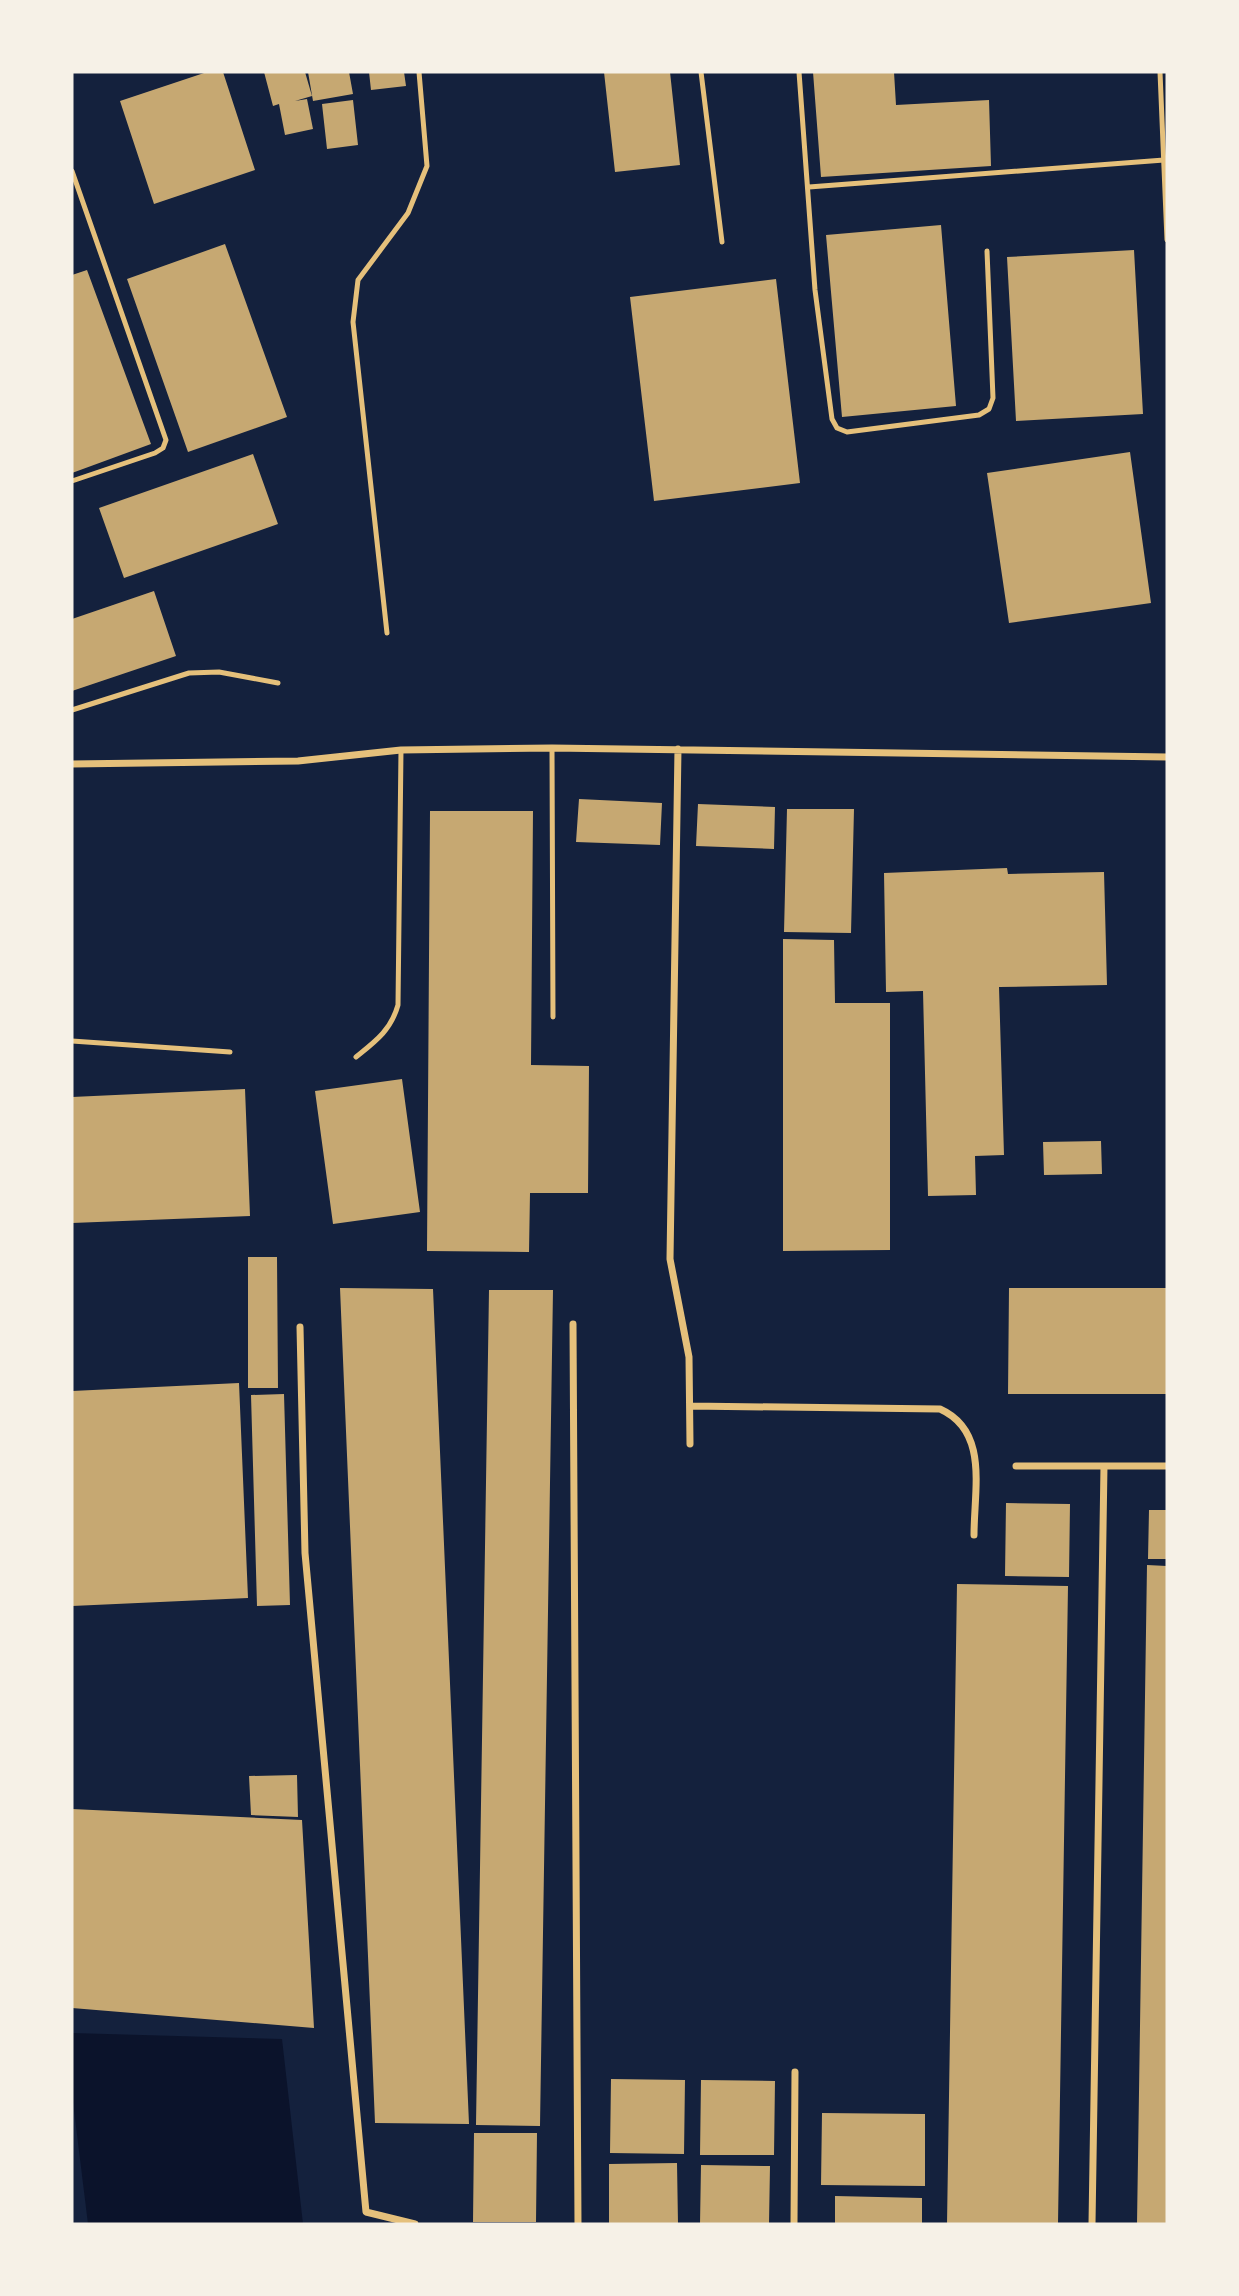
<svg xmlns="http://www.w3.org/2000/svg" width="1239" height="2296" font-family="'Public Sans',sans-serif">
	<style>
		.water { fill: #0b132b }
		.building { fill: #c6a872 }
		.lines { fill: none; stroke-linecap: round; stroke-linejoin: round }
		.service { stroke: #e5c07b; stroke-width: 5 }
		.minor { stroke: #e5c07b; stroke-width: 7 }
	</style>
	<rect width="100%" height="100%" fill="#14213d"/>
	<path class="water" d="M 72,2033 L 282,2039 L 303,2224 L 88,2224 L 72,2094 Z"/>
	<path class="building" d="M 207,72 L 223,72 L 255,170 L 154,204 L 120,101 Z
		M 264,72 L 305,72 L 312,96 L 295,101 L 307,99 L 313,129 L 285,135 L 279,104 L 273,106 Z
		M 308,72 L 349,72 L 353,94 L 313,101 Z
		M 369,72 L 404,72 L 406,86 L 371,90 Z
		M 604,72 L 670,72 L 680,165 L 615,172 Z
		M 813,72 L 894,72 L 896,105 L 989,100 L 991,166 L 821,177 Z
		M 353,100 L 358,145 L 327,149 L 322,104 Z
		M 941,225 L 956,406 L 842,417 L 826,235 Z
		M 225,244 L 287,417 L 188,452 L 127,279 Z
		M 1134,250 L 1143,414 L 1016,421 L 1007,257 Z
		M 87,270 L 151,444 L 72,473 L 72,275 Z
		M 776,279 L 800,483 L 654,501 L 630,297 Z
		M 1130,452 L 1151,603 L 1009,623 L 987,473 Z
		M 253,454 L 278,524 L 124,578 L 99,508 Z
		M 154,591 L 176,656 L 72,691 L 72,619 Z
		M 579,799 L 662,803 L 660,845 L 576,842 Z
		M 698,804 L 775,807 L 774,849 L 696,846 Z
		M 787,809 L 854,809 L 851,933 L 784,932 Z
		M 430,811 L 533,811 L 531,1065 L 589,1066 L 588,1193 L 530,1193 L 529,1252 L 427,1251 Z
		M 1007,868 L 1008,874 L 1104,872 L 1107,985 L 999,987 L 1004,1155 L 975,1156 L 976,1195 L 928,1196 L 923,991 L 886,992 L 884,873 Z
		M 783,939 L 834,940 L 835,1003 L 890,1003 L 890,1250 L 783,1251 Z
		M 402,1079 L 420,1212 L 333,1224 L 315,1091 Z
		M 245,1089 L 250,1216 L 72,1223 L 72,1097 Z
		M 1101,1141 L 1102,1174 L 1044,1175 L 1043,1142 Z
		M 248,1257 L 277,1257 L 278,1388 L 248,1388 Z
		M 340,1288 L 433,1289 L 469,2124 L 375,2123 Z
		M 1009,1288 L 1167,1288 L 1167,1394 L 1008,1394 Z
		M 489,1290 L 553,1290 L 540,2126 L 476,2125 Z
		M 239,1383 L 248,1598 L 72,1606 L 72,1391 Z
		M 284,1394 L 290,1605 L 257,1606 L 251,1395 Z
		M 1006,1503 L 1070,1504 L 1069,1577 L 1005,1576 Z
		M 1149,1510 L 1167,1510 L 1167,1559 L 1148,1559 Z
		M 1147,1565 L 1167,1566 L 1167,2224 L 1137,2224 Z
		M 957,1584 L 1068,1586 L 1058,2224 L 947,2224 Z
		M 297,1775 L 298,1817 L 251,1815 L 249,1776 Z
		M 72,1809 L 302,1820 L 314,2028 L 72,2008 Z
		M 611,2079 L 685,2080 L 684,2154 L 610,2153 Z
		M 701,2080 L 775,2081 L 774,2155 L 700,2155 Z
		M 822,2113 L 925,2114 L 925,2186 L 821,2185 Z
		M 474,2133 L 537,2133 L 536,2222 L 473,2222 Z
		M 677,2163 L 678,2224 L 609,2224 L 609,2164 Z
		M 701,2165 L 770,2166 L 769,2224 L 700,2224 Z
		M 835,2196 L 922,2198 L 922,2224 L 835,2224 Z"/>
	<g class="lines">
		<path class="service" d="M 701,72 L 722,242
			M 799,72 L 815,290 L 832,419 L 837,428 L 847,432 L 979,415 L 989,409 L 993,398 L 987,251
			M 1160,72 L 1167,240
			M 72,171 L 166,440 L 163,448 L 155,453 L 72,481
			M 809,187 L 1164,160
			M 387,633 L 353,322 L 358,280 L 408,213 L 427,166 L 419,72
			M 72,710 L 189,673 L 219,672 L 278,683
			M 552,748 L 553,1017
			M 72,1041 L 230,1052
			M 356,1057 C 376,1041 391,1030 398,1005 L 401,750"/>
		<path class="minor" d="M 678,749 L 670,1259 L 689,1357 L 690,1444
			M 72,764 L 298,761 L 401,750 L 552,748 L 1167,757
			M 573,1324 L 578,2224
			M 300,1327 L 305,1553 L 366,2212 L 415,2224
			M 690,1406 L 940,1409 C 989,1431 974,1489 974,1535
			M 1016,1466 L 1167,1466
			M 794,2224 L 795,2072
			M 1092,2224 L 1104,1466"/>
	</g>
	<rect width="1239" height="2296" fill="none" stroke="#f6f1e7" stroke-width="147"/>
</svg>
